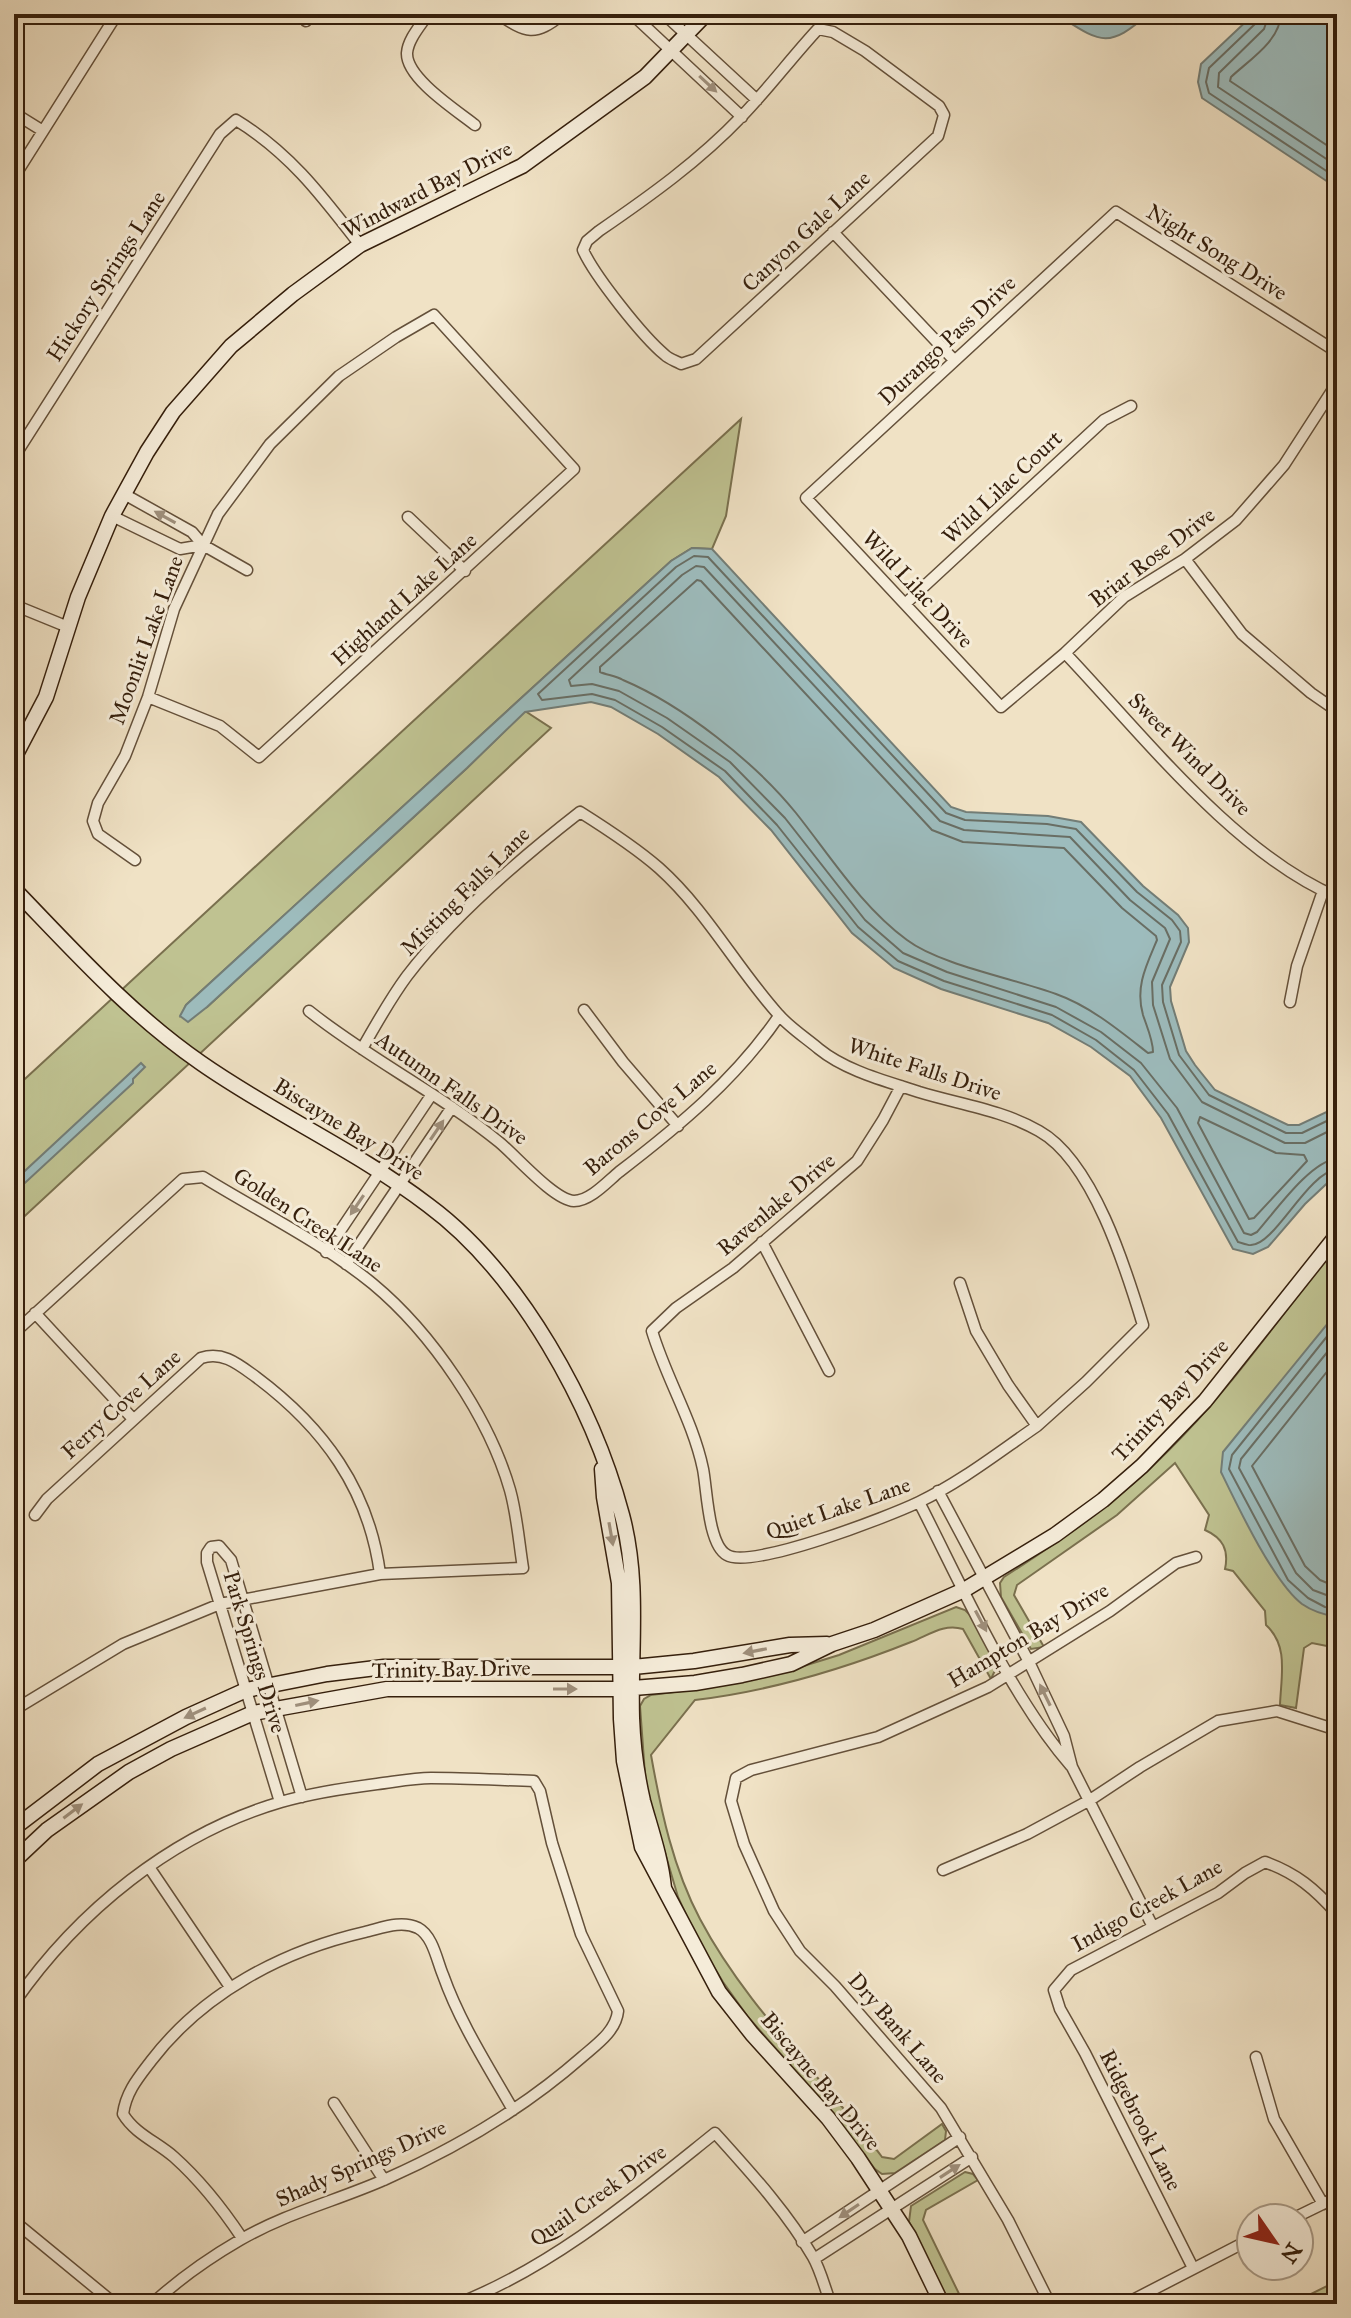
<svg xmlns="http://www.w3.org/2000/svg" width="1351" height="2318" font-family="'IM FELL Great Primer',serif">
	<style>
		.green { fill: #bfc291; stroke: #7a704e; stroke-width: 2 }
		.water { fill: #9dbcbd; stroke: #737d76; stroke-width: 2 }
		.lines { fill: none; stroke-linecap: round; stroke-linejoin: round }
		.shore { stroke: #696e64; stroke-width: 2 }
		.street-casing { stroke: #64503a; stroke-width: 13 }
		.secondary-casing { stroke: #351f0c; stroke-width: 17 }
		.street { stroke: #f5ecd9; stroke-width: 10 }
		.secondary { stroke: #f5ecd9; stroke-width: 14 }
		.oneway { fill: #9f907d }
		.labels { text-anchor: middle; dominant-baseline: central; stroke-width: 6; stroke-linejoin: round; paint-order: stroke }
		.street-label { font-size: 22px; fill: #351f0c; stroke: #f5ecd9 }
	</style>
	<rect width="100%" height="100%" fill="#f0e2c5"/>
	<filter id="stains"><feTurbulence type="fractalNoise" baseFrequency=".0025" numOctaves="4"/><feColorMatrix values="0 0 0 0 .2 0 0 0 0 .09 0 0 0 0 .02 0 0 0 .5 -.17"/></filter>
	<radialGradient id="worn" r=".72"><stop offset=".6" stop-color="#630" stop-opacity="0"/><stop offset="1" stop-color="#630" stop-opacity=".3"/></radialGradient>
	<path class="green" d="M 741,419 L 726,516 L 712,549 L 692,548 L 671,561 L 186,1005 L 181,1016 L 207,1007 L 467,768 L 525,711 L 551,728 L 14,1226 L 14,1089 Z
		M 1337,1246 L 1337,1648 L 1312,1643 L 1304,1648 L 1296,1708 L 1280,1705 C 1281,1676 1289,1646 1266,1625 L 1265,1611 L 1233,1571 L 1225,1569 C 1229,1550 1223,1538 1205,1530 L 1209,1515 L 1175,1463 L 1117,1515 L 1017,1585 L 1014,1595 L 1044,1647 L 1031,1649 L 1001,1597 L 1000,1583 L 1004,1577 C 1063,1539 1120,1500 1169,1450 C 1232,1388 1281,1314 1337,1246 Z
		M 956,1607 L 965,1610 L 971,1616 L 997,1666 L 991,1679 L 963,1629 C 944,1623 929,1635 911,1642 C 841,1670 770,1691 695,1700 L 651,1755 C 661,1811 673,1868 700,1919 C 747,2008 823,2077 882,2157 L 894,2159 L 942,2124 L 946,2131 L 945,2140 L 895,2173 L 882,2174 L 875,2169 L 818,2096 L 748,2017 L 723,1982 L 697,1939 L 678,1897 L 646,1788 L 640,1706 L 644,1699 L 651,1695 L 713,1687 L 781,1673 L 839,1655 Z
		M 965,2172 L 973,2174 L 978,2180 L 926,2210 L 923,2220 L 964,2304 L 949,2304 L 909,2222 L 911,2206 Z
		M 1337,2281 L 1337,2304 L 1291,2304 Z"/>
	<path class="water" d="M 1056,14 L 1148,14 C 1107,51 1099,41 1056,14 Z
		M 1254,14 L 1337,14 L 1337,188 L 1202,98 L 1198,82 L 1201,64 Z
		M 692,548 L 712,549 L 951,807 L 966,812 L 1048,816 L 1081,822 L 1143,886 L 1178,915 L 1188,928 L 1189,942 L 1170,987 L 1171,1001 L 1186,1051 L 1195,1065 L 1215,1090 L 1288,1125 L 1299,1125 L 1337,1107 L 1337,1174 L 1305,1204 L 1268,1247 L 1253,1254 L 1233,1249 L 1161,1118 L 1130,1076 L 1091,1047 L 1048,1023 L 941,989 L 894,968 L 852,933 L 771,830 L 719,777 L 658,734 L 611,707 L 591,702 L 525,712 L 467,768 L 207,1007 L 188,1022 L 180,1016 L 186,1005 L 671,561 Z
		M 141,1063 L 145,1067 L 133,1079 L 133,1083 L 14,1193 L 14,1181 Z
		M 1337,1312 L 1337,1617 C 1325,1615 1312,1611 1302,1604 C 1274,1583 1237,1505 1221,1472 L 1223,1452 Z"/>
	<g class="lines">
		<path class="shore" d="M 1259,14 L 1256,23 L 1209,68 L 1206,82 L 1209,93 L 1337,178
			M 1269,14 L 1264,29 L 1219,73 L 1218,87 L 1337,166
			M 1281,14 C 1280,41 1249,60 1231,77 L 1230,81 L 1337,152
			M 697,580 L 701,581 L 932,830 L 963,842 L 1064,848 L 1122,908 L 1156,936 L 1157,940 C 1146,966 1135,987 1143,1015 C 1147,1027 1153,1040 1153,1052 L 1148,1053 C 1120,1031 1090,1006 1056,994 C 1016,979 940,965 907,940 C 861,906 831,857 796,813 C 755,762 682,705 623,680 C 616,676 607,675 600,672 L 600,667 Z
			M 1337,1116 L 1302,1133 L 1286,1133 L 1209,1095 L 1179,1055 L 1163,1002 L 1162,985 L 1181,942 L 1180,931 L 1172,920 L 1137,892 L 1076,829 L 1047,824 L 965,820 L 946,813 L 708,557 L 694,556 L 676,567 L 538,694 L 542,700 L 592,694 L 615,700 L 662,727 L 725,771 L 777,825 L 858,927 L 898,961 L 944,981 L 1052,1015 L 1096,1040 L 1134,1070 L 1168,1114 L 1238,1242 C 1239,1242 1250,1246 1251,1245 C 1275,1245 1307,1173 1337,1169
			M 1200,1117 L 1276,1153 L 1304,1155 L 1307,1161 L 1254,1218 L 1249,1219 L 1198,1123 Z
			M 1337,1127 L 1305,1143 L 1285,1143 L 1202,1102 L 1170,1059 L 1153,1005 L 1152,982 L 1170,939 L 1165,928 L 1130,900 L 1070,837 L 964,830 L 940,821 L 704,567 L 696,566 L 682,575 L 569,680 L 571,686 L 592,684 L 619,691 L 667,718 L 730,762 L 785,818 L 865,920 L 903,953 L 947,972 L 1056,1007 L 1101,1032 L 1141,1063 L 1177,1108 L 1244,1233 L 1251,1235 L 1257,1232 C 1274,1213 1311,1160 1337,1159
			M 1337,1324 L 1232,1455 L 1229,1469 L 1288,1580 L 1308,1598 L 1325,1607 L 1337,1609
			M 1337,1340 L 1241,1459 L 1239,1468 L 1296,1573 L 1313,1590 L 1337,1599
			M 1337,1359 L 1252,1466 L 1305,1566 L 1320,1580 L 1337,1587"/>
		<g class="street-casing">
			<path id="street" d="M 428,14 C 421,25 408,39 407,53 C 406,78 456,110 475,125
				M 498,14 C 527,33 534,37 563,14
				M 632,14 L 742,117
				M 664,14 L 757,100
				M 306,21 L 309,14
				M 818,29 L 833,32 L 865,51 L 939,106 L 944,115 L 938,136 L 696,359 L 681,364 C 676,361 669,359 665,355 C 643,337 594,275 583,250 L 587,241 L 599,231 C 650,196 699,161 742,116 C 769,88 792,57 818,29 Z
				M 14,113 L 43,131
				M 14,177 L 117,14
				M 833,232 L 954,360
				M 1337,352 L 1116,212 L 806,498 L 1001,707 L 1065,653 L 1124,597 L 1185,559 L 1236,520 L 1284,465 L 1337,383
				M 14,457 L 220,134 L 236,120 C 290,153 322,196 360,245
				M 124,494 L 192,532 L 203,545 L 247,570
				M 112,516 L 180,549 L 203,545
				M 408,517 L 465,571
				M 1185,559 L 1242,634 L 1311,693 L 1337,711
				M 905,604 L 1104,420 L 1131,406
				M 14,605 L 68,627
				M 1065,653 C 1141,733 1235,854 1337,897
				M 135,860 L 98,834 L 93,821 L 98,803 L 125,756 L 148,697 L 174,609 L 218,514 L 270,444 L 339,376 L 396,337 L 434,315 L 574,469 L 259,757 L 220,726 L 148,697
				M 1290,1002 L 1297,966 L 1323,891
				M 584,1010 L 623,1062 L 678,1126
				M 309,1011 C 369,1059 439,1093 499,1142 C 516,1156 554,1200 574,1201 C 590,1201 607,1182 619,1172 C 679,1126 736,1079 779,1016
				M 362,1049 C 376,1024 390,999 407,976 C 453,916 521,858 580,812 C 607,829 635,847 659,868 C 706,910 736,967 778,1014 C 789,1027 806,1038 819,1049 C 846,1071 886,1081 919,1092 C 958,1104 1003,1110 1039,1131 C 1093,1161 1126,1269 1143,1325 L 1086,1382 L 1037,1426 L 1008,1385 L 976,1331 L 960,1283
				M 901,1086 L 883,1120 L 857,1161 L 733,1268 L 676,1308 L 652,1331 C 666,1378 693,1421 703,1469 C 707,1489 708,1545 727,1555 C 751,1570 890,1516 919,1502 C 961,1482 999,1452 1037,1426
				M 762,1242 L 829,1371
				M 326,1252 L 432,1094
				M 346,1264 L 452,1107
				M 35,1313 L 133,1419
				M 14,1333 L 183,1179 L 203,1177 C 258,1211 323,1243 373,1284 C 432,1333 489,1417 510,1490 C 517,1515 519,1543 523,1568 L 380,1574 L 220,1604 L 123,1644 L 14,1710
				M 938,1491 L 1029,1662 L 1064,1736 L 1072,1767 L 1153,1927
				M 919,1502 C 962,1586 1010,1696 1071,1766
				M 35,1515 L 47,1499 L 201,1358 C 223,1351 238,1364 256,1377 C 323,1427 369,1489 380,1574
				M 280,1802 L 207,1562 L 207,1553 L 211,1547 L 219,1546 L 231,1560 L 302,1797
				M 149,1867 L 230,1987
				M 943,1870 L 1027,1834 L 1090,1800 L 1140,1767 L 1218,1721 L 1277,1711 L 1337,1730
				M 14,2003 C 78,1911 172,1834 281,1802 C 312,1793 345,1788 377,1784 C 394,1782 413,1778 431,1778 C 465,1778 500,1780 534,1781 L 540,1791 L 552,1843 L 581,1934 L 618,2011 C 616,2031 597,2044 582,2057 C 525,2107 456,2148 386,2179 C 339,2200 286,2213 240,2240 C 209,2258 179,2279 152,2304
				M 1256,2057 L 1274,2119 L 1323,2204
				M 334,2103 L 384,2180
				M 1294,2218 L 1337,2197
				M 14,2221 L 115,2304
				M 242,2238 C 222,2208 202,2182 174,2157 C 157,2142 135,2134 123,2114 C 126,2092 138,2078 151,2061 C 203,1993 282,1951 365,1932 C 382,1928 401,1920 418,1928 C 433,1936 437,1961 443,1975 C 460,2023 488,2066 513,2110
				M 802,2242 L 960,2137
				M 814,2259 L 972,2157
				M 1193,2268 L 1085,2053 L 1060,2009 L 1054,1990 L 1071,1970 L 1218,1893 L 1245,1873 L 1265,1862 C 1296,1873 1315,1889 1337,1914
				M 457,2304 C 554,2266 635,2197 715,2133 C 750,2172 787,2212 813,2257 C 821,2271 825,2289 831,2304
				M 1050,2304 L 1008,2220 L 941,2108 L 835,1986 L 800,1951 L 774,1911 L 744,1844 L 731,1801 L 736,1778 L 751,1770 L 878,1737 L 988,1687 L 1110,1611 L 1176,1563 L 1196,1557
				M 1125,2304 L 1251,2239"/>
		</g>
		<g class="secondary-casing">
			<path id="secondary" d="M 14,758 L 46,697 L 78,597 L 112,516 L 147,452 L 173,412 L 231,346 L 293,294 L 360,245 L 522,166 L 645,77 L 706,14
				M 14,889 C 73,950 130,1014 201,1063 C 274,1114 357,1151 428,1205 C 520,1273 593,1406 622,1515 C 640,1582 630,1650 632,1718 C 633,1745 637,1775 643,1801 C 651,1830 661,1858 664,1888
				M 602,1469 L 604,1497 L 619,1583 L 621,1719 L 624,1761 L 642,1847 L 719,1992 L 752,2034 L 828,2118 L 858,2158 L 909,2236 L 942,2304
				M 14,1828 L 98,1764 L 186,1717 L 246,1690 L 327,1674 L 384,1667 L 633,1667 L 694,1661 L 790,1645 L 827,1644
				M 14,1861 L 47,1830 L 129,1772 L 171,1749 L 253,1713 L 387,1689 L 621,1689 L 695,1683 L 742,1675 L 791,1664 L 832,1644 L 874,1630 L 964,1590 L 1055,1535 L 1103,1500 L 1142,1466 L 1205,1401 L 1337,1235"/>
		</g>
		<use href="#street" class="street"/>
		<use href="#secondary" class="secondary"/>
	</g>
	<defs><path id="oneway-solid" d="M-6-.8H1V-3.2L6.5 0L1 3.2V.8H-6Z" transform="scale(2)"/></defs>
	<g class="oneway">
		<use href="#oneway-solid" transform="translate(708 84) rotate(43)"/>
		<use href="#oneway-solid" transform="translate(165 517) rotate(-151)"/>
		<use href="#oneway-solid" transform="translate(437 1130) rotate(-56)"/>
		<use href="#oneway-solid" transform="translate(357 1205) rotate(124)"/>
		<use href="#oneway-solid" transform="translate(611 1534) rotate(80)"/>
		<use href="#oneway-solid" transform="translate(981 1621) rotate(62)"/>
		<use href="#oneway-solid" transform="translate(755 1651) rotate(169)"/>
		<use href="#oneway-solid" transform="translate(565 1689)"/>
		<use href="#oneway-solid" transform="translate(1045 1695) rotate(-116)"/>
		<use href="#oneway-solid" transform="translate(307 1703) rotate(-12)"/>
		<use href="#oneway-solid" transform="translate(195 1713) rotate(155)"/>
		<use href="#oneway-solid" transform="translate(73 1811) rotate(-37)"/>
		<use href="#oneway-solid" transform="translate(950 2171) rotate(-33)"/>
		<use href="#oneway-solid" transform="translate(849 2211) rotate(146)"/>
	</g>
	<g class="labels">
		<g class="street-label">
			<text transform="translate(427 189) rotate(-27)">Windward Bay Drive</text>
			<text transform="translate(806 231) rotate(-43)">Canyon Gale Lane</text>
			<text transform="translate(1217 252) rotate(32)">Night Song Drive</text>
			<text transform="translate(106 276) rotate(-57)">Hickory Springs Lane</text>
			<text transform="translate(947 340) rotate(-43)">Durango Pass Drive</text>
			<text transform="translate(1002 487) rotate(-43)">Wild Lilac Court</text>
			<text transform="translate(1152 557) rotate(-37)">Briar Rose Drive</text>
			<text transform="translate(918 589) rotate(47)">Wild Lilac Drive</text>
			<text transform="translate(404 599) rotate(-42)">Highland Lake Lane</text>
			<text transform="translate(146 640) rotate(-70)">Moonlit Lake Lane</text>
			<text transform="translate(1190 754) rotate(45)">Sweet Wind Drive</text>
			<text transform="translate(465 891) rotate(-45)">Misting Falls Lane</text>
			<text transform="translate(925 1069) rotate(18)">White Falls Drive</text>
			<text transform="translate(452 1088) rotate(35)">Autumn Falls Drive</text>
			<text transform="translate(650 1118) rotate(-40)">Barons Cove Lane</text>
			<text transform="translate(349 1129) rotate(32)">Biscayne Bay Drive</text>
			<text transform="translate(776 1204) rotate(-40)">Ravenlake Drive</text>
			<text transform="translate(308 1220) rotate(33)">Golden Creek Lane</text>
			<text transform="translate(1170 1400) rotate(-47)">Trinity Bay Drive</text>
			<text transform="translate(121 1404) rotate(-42)">Ferry Cove Lane</text>
			<text transform="translate(838 1508) rotate(-19)">Quiet Lake Lane</text>
			<text transform="translate(1028 1635) rotate(-31)">Hampton Bay Drive</text>
			<text transform="translate(255 1652) rotate(73)">Park Springs Drive</text>
			<text transform="translate(451 1669) rotate(-1)">Trinity Bay Drive</text>
			<text transform="translate(1147 1905) rotate(-29)">Indigo Creek Lane</text>
			<text transform="translate(898 2028) rotate(49)">Dry Bank Lane</text>
			<text transform="translate(821 2081) rotate(50)">Biscayne Bay Drive</text>
			<text transform="translate(1141 2120) rotate(63)">Ridgebrook Lane</text>
			<text transform="translate(361 2163) rotate(-24)">Shady Springs Drive</text>
			<text transform="translate(598 2195) rotate(-35)">Quail Creek Drive</text>
		</g>
	</g>
	<rect width="1351" height="2318" fill="none" stroke="#f0e2c5" stroke-width="48"/>
	<rect x="16" y="16" width="1319" height="2286" fill="none" stroke="#351f0c" stroke-width="4"/>
	<rect x="24" y="24" width="1303" height="2270" fill="none" stroke="#351f0c" stroke-width="2"/>
	<g transform="translate(1275 2242) rotate(124)"><circle r="38" fill="#f5ecd9" stroke="#a89a87" stroke-width="2"/>
	<path d="M0-6L14 30L0 20L-14 30Z" fill="#8f2418"/>
	<text y="-12" font-size="22" font-weight="bold" text-anchor="middle" fill="#351f0c">N</text>
	</g>
	<rect width="100%" height="100%" filter="url(#stains)"/>
	<rect width="100%" height="100%" fill="url(#worn)"/>
</svg>
